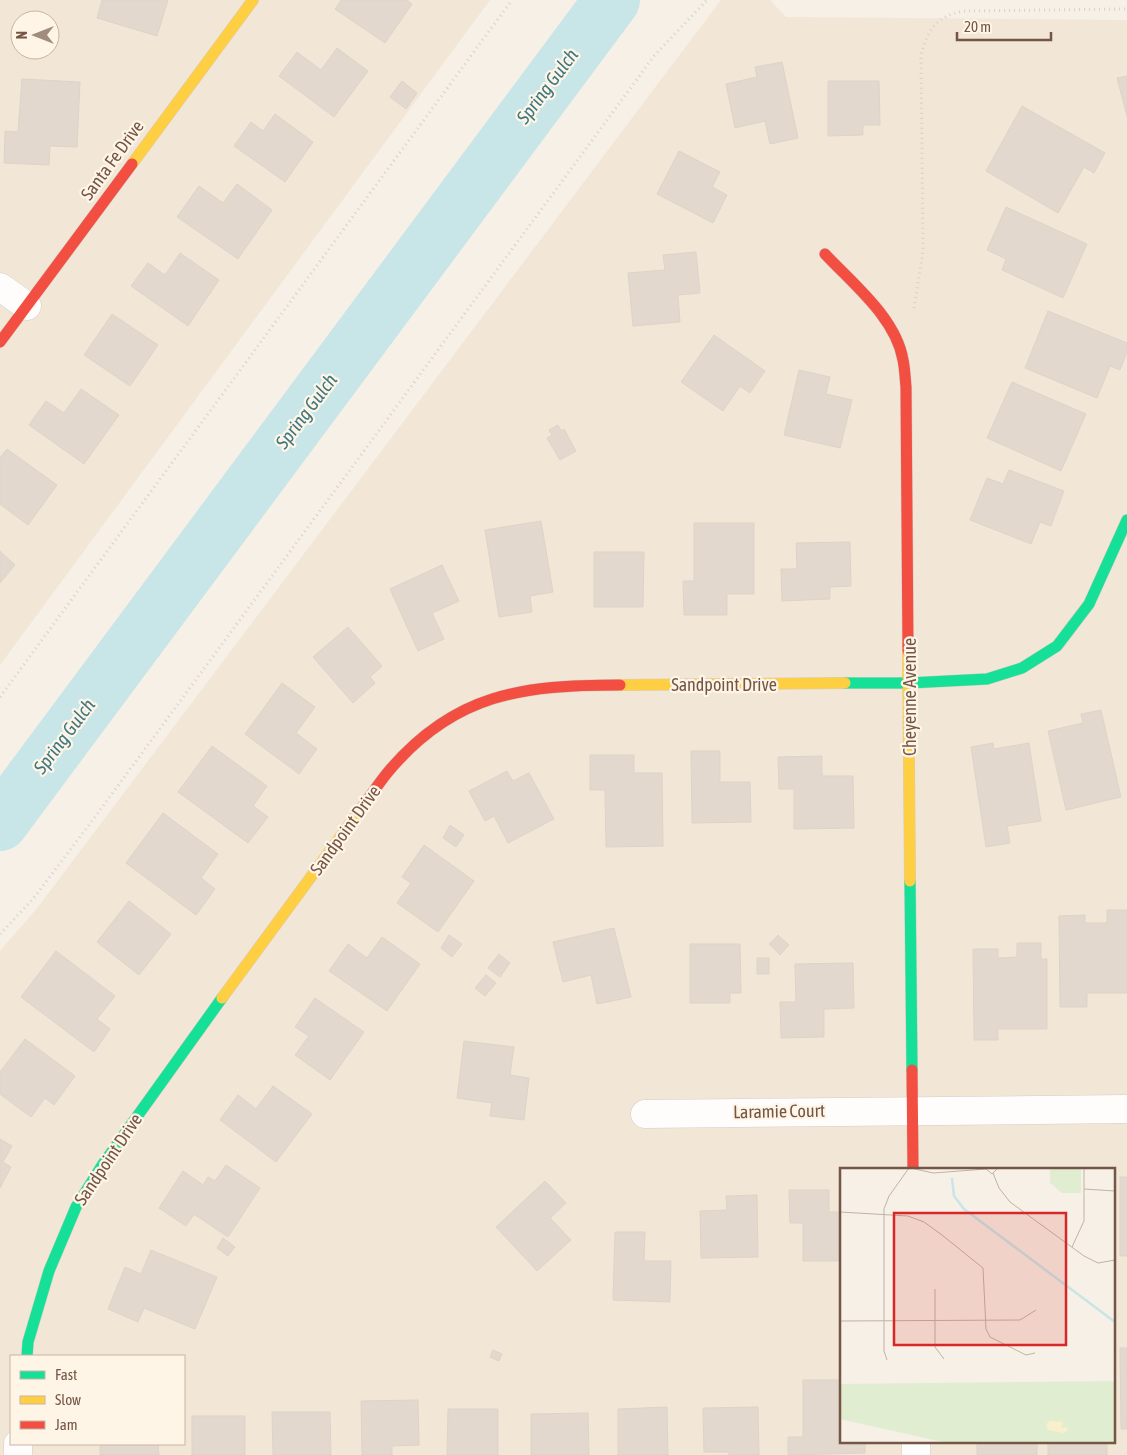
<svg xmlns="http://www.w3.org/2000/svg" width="1127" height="1455" font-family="'Asap Condensed',sans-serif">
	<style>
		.residential { fill: #f2e6d6; fill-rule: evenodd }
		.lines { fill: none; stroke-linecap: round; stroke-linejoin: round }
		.river { stroke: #c8e5e7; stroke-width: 56 }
		.building { fill: #e2d8ce; stroke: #dfd3c8 }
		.street-casing { stroke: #d7cdc4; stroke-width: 29 }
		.fast-casing { stroke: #d6ccc3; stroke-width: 12 }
		.slow-casing { stroke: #d6ccc3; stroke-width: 12 }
		.jam-casing { stroke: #d6ccc3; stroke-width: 12 }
		.path { stroke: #d9d0cb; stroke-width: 3; stroke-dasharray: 1 4; stroke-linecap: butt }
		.street { stroke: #fefdfb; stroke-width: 28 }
		.fast { stroke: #16e098; stroke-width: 11 }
		.slow { stroke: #ffcf43; stroke-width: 11 }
		.jam { stroke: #f24e42; stroke-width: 11 }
		.labels { text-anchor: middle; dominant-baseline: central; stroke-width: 4.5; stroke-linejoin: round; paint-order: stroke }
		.street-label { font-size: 18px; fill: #745646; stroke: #fff5e6 }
		.water-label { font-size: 19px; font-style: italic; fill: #3d7782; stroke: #fff5e6 }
		.inset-river { fill: none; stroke: #c8e5e7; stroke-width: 2.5 }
		.inset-road { fill: none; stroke: #c2b2a6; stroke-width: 1 }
		.view { fill: #d62828; fill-opacity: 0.15; stroke: #d62828; stroke-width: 2.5 }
		.inset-edge { fill: none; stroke: #745646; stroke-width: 2.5 }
	</style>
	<rect width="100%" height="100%" fill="#f6f0e6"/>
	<path class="residential" d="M 0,0 L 490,0 L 0,665 ZM 20,20 L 50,20 L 50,50 L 20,50 Z
		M 721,0 L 770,0 L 786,17 L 1127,20 L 1127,1455 L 0,1455 L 0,951 L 38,907 ZM 841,1169 L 1113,1169 L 1113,1441 L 841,1441 ZM 11,1356 L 184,1356 L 184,1444 L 11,1444 Z"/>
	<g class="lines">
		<path class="river" d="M 0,823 L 612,0"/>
	</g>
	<path class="building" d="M 102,0 L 168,0 L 157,36 L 97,18 Z
		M 341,0 L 407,0 L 412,4 L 385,43 L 335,9 Z
		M 337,48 L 368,71 L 334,117 L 279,76 L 297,52 L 321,70 Z
		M 782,62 L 798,138 L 770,144 L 765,121 L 735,128 L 726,84 L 757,77 L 755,67 Z
		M 1127,76 L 1127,116 L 1117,78 Z
		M 22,79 L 80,82 L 77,147 L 50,146 L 49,165 L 4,163 L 5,131 L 18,132 Z
		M 402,81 L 417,93 L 406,109 L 390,97 Z
		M 828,81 L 879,81 L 880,125 L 863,125 L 863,135 L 828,136 Z
		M 1022,106 L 1105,153 L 1094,173 L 1084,167 L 1058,213 L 986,171 Z
		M 275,114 L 313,142 L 285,182 L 234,146 L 251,122 L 263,131 Z
		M 679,151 L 720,172 L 712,187 L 727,195 L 713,223 L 657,194 Z
		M 237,184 L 272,210 L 238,259 L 177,217 L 199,186 L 223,203 Z
		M 1006,207 L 1087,244 L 1063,298 L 1002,270 L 1006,259 L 987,250 Z
		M 696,252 L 700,293 L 678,295 L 680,322 L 633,326 L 628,273 L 665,270 L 663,255 Z
		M 180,253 L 219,280 L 188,326 L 131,286 L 148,263 L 165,275 Z
		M 1048,311 L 1127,343 L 1127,352 L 1120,370 L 1110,366 L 1097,398 L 1025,368 Z
		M 112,314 L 158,345 L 130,386 L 84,355 Z
		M 714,335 L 765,371 L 750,393 L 740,386 L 723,411 L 681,382 Z
		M 799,370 L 830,377 L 826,394 L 852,400 L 840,448 L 784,435 Z
		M 1012,382 L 1086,414 L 1061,471 L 987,438 Z
		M 81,389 L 119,415 L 84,464 L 29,425 L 46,401 L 64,413 Z
		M 558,425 L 561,431 L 564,429 L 576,451 L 560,460 L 547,438 L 552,435 L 549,430 Z
		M 7,449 L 57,485 L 28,525 L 0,504 L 0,458 Z
		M 1009,470 L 1064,491 L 1051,526 L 1040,522 L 1031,544 L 970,520 L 987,478 L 1003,484 Z
		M 541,521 L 553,592 L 530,596 L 532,612 L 499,617 L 485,530 Z
		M 694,523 L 754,523 L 754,594 L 727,594 L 727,615 L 684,615 L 683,581 L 694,581 Z
		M 850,542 L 851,586 L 830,587 L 830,599 L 782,601 L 781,569 L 797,569 L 796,543 Z
		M 0,551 L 15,565 L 0,583 Z
		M 594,552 L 644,552 L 643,607 L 594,607 Z
		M 442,565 L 459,601 L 432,613 L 444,639 L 418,651 L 390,589 Z
		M 348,627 L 382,666 L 370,677 L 375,683 L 353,703 L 313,657 Z
		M 282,683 L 315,707 L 296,733 L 317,749 L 299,774 L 245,734 Z
		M 1101,710 L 1121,797 L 1066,810 L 1048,731 L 1083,723 L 1081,714 Z
		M 993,743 L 994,749 L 1029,743 L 1041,821 L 1007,826 L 1010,843 L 986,847 L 971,747 Z
		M 212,746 L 267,786 L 253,806 L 268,817 L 248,843 L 178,792 Z
		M 691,751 L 720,751 L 720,782 L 750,782 L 751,822 L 692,823 Z
		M 590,755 L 634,755 L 634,773 L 662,773 L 663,846 L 606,847 L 605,790 L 590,790 Z
		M 822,756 L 822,776 L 853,776 L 854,828 L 794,829 L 794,789 L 779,789 L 778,757 Z
		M 507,771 L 513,781 L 529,773 L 554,819 L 508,843 L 494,816 L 485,821 L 469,791 Z
		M 163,813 L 218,854 L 201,878 L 215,889 L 196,915 L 126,863 Z
		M 450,825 L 464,835 L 456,847 L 443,838 Z
		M 424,845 L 474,881 L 438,932 L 397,903 L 411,883 L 402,877 Z
		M 129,901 L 171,934 L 139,975 L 97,942 Z
		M 1107,910 L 1127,910 L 1127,993 L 1087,993 L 1087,1007 L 1060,1007 L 1059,916 L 1085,915 L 1085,923 L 1107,923 Z
		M 614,928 L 631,997 L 597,1004 L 591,975 L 563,982 L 553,942 Z
		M 449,935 L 462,944 L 452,957 L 441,948 Z
		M 778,935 L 789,945 L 780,955 L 769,944 Z
		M 382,937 L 420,964 L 387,1011 L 329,971 L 348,944 L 367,958 Z
		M 1017,943 L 1041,943 L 1041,959 L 1047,959 L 1047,1029 L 998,1029 L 998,1040 L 974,1040 L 973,949 L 998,949 L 998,958 L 1017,957 Z
		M 690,944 L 740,944 L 741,993 L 730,993 L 730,1003 L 690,1003 Z
		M 56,951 L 115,996 L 97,1019 L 110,1029 L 94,1052 L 21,997 Z
		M 499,954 L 510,963 L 500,977 L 488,968 Z
		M 757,958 L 769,958 L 769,974 L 757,974 Z
		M 853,963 L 854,1008 L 824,1009 L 824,1037 L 781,1038 L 780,1002 L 796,1002 L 795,964 Z
		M 486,975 L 496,983 L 485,996 L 475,988 Z
		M 315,998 L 364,1032 L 330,1080 L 295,1055 L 309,1036 L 295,1027 Z
		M 25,1039 L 75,1076 L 54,1105 L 45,1098 L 31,1117 L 0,1094 L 0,1072 Z
		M 464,1041 L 514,1047 L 510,1075 L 529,1078 L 524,1120 L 490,1116 L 492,1103 L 457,1098 Z
		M 273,1086 L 312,1114 L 276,1162 L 220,1120 L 238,1095 L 256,1109 Z
		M 0,1139 L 12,1146 L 3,1162 L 11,1167 L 0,1188 Z
		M 226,1165 L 260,1188 L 228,1237 L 194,1214 L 186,1226 L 159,1208 L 183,1171 L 203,1185 L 208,1177 L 215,1181 Z
		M 1120,1177 L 1127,1177 L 1127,1256 L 1120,1256 Z
		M 545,1181 L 566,1203 L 550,1218 L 571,1240 L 537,1271 L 496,1227 Z
		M 789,1190 L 829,1190 L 829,1212 L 841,1212 L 841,1261 L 803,1261 L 803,1223 L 790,1223 Z
		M 757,1195 L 758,1257 L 701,1258 L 700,1211 L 727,1210 L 726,1196 Z
		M 615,1232 L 645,1232 L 644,1261 L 671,1261 L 670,1302 L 613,1300 Z
		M 223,1238 L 235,1247 L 228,1256 L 217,1248 Z
		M 151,1250 L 217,1277 L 195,1329 L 144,1308 L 138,1322 L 108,1309 L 125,1267 L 141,1274 Z
		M 1120,1348 L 1127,1348 L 1127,1429 L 1121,1429 Z
		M 493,1350 L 502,1354 L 499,1361 L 490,1357 Z
		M 803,1380 L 841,1380 L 841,1441 L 865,1441 L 865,1453 L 788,1455 L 788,1437 L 803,1437 Z
		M 418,1400 L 419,1445 L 392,1446 L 392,1455 L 362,1455 L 361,1401 Z
		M 667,1407 L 668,1455 L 618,1455 L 618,1409 Z
		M 758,1407 L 759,1455 L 729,1455 L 729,1452 L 704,1452 L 703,1408 Z
		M 448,1409 L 498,1409 L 498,1455 L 447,1455 Z
		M 272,1412 L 330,1412 L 331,1455 L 273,1455 Z
		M 588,1413 L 589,1455 L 531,1455 L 531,1414 Z
		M 192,1416 L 245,1416 L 245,1455 L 192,1455 Z
		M 977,1441 L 1037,1441 L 1037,1455 L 977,1455 Z
		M 1048,1441 L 1107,1441 L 1107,1455 L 1048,1455 Z
		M 100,1444 L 158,1444 L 159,1455 L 100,1455 Z"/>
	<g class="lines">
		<g class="street-casing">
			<path id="street" d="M 0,287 L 27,306
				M 645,1114 L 1127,1109
				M 916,1441 L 916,1455
				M 18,1455 L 18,1444"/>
		</g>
		<g class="fast-casing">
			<path id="fast" d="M 845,683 L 909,683 L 987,679 L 1022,668 L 1057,646 L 1089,604 L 1127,520
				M 910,881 L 912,1070
				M 27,1356 L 28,1342 L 49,1271 L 76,1207 L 103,1164 L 222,998"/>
		</g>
		<g class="slow-casing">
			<path id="slow" d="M 132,164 L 253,0
				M 908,651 L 910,881
				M 620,685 L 845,683
				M 222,998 L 363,806"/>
		</g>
		<g class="jam-casing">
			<path id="jam" d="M 825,254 C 853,284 896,318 903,360 C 905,369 905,378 906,387 L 908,651
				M 0,342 L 132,164
				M 363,806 C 371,795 379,783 388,772 C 454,693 523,685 620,685
				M 912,1070 L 913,1169"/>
		</g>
		<path class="path" d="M 914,308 L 923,251 L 921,55 C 928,29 936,17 963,11 L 1127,9
			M 0,697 L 512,0
			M 0,934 L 33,899 L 95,817 L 654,56 L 707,0"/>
		<use href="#street" class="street"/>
		<use href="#fast" class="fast"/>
		<use href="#slow" class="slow"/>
		<use href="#jam" class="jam"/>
	</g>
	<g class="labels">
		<g class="street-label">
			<text transform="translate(112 160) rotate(-54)">Santa Fe Drive</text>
			<text x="724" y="684">Sandpoint Drive</text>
			<text transform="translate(909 697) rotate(-90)">Cheyenne Avenue</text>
			<text transform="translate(345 830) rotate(-54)">Sandpoint Drive</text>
			<text transform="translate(779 1111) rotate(-1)">Laramie Court</text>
			<text transform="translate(108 1159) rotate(-56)">Sandpoint Drive</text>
		</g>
		<g class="water-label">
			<text transform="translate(547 86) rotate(-53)">Spring Gulch</text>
			<text transform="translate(306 411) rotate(-53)">Spring Gulch</text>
			<text transform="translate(64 736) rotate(-53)">Spring Gulch</text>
		</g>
	</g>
	<g transform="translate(840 1168)">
		<rect width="275" height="275" fill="#f6f0e6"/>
		<path d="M 210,0 L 241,0 L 241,25 L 222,25 L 210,15 ZM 275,213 L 275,275 L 107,275 L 0,251 L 0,216 Z" fill="#e1edd0"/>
		<path d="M 210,253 L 223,254 L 221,260 L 227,259 L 228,262 L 223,265 L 208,262 L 206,256 Z" fill="#faefcd"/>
		<path class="inset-river" d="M 112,10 L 114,28 L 124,41 L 275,154"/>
		<path class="inset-road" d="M 71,0 L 93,5 L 146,1M 145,0 L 152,6 L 158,0M 153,5 L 159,20 L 170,34 L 244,88 L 258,95 L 275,92M 244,21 L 275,23M 0,44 L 68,48 L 84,54 L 102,67 L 143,100 L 146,161 L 150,169 L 186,187 L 195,185M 232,79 L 244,53 L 244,0M 95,121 L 95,179 L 104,191M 0,153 L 180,152 L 196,142M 47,192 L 44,183 L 44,41 L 49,28 L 69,0"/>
		<path class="view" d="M 54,45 L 226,45 L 226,177 L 54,177 Z"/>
		<rect width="275" height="275" class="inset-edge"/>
	</g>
	<rect x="10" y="1355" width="175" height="90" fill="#fff5e6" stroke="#c7b5a6"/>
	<rect x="20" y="1371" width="25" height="8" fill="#16e098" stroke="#c7b5a6"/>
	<text x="55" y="1380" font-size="15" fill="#745646">Fast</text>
	<rect x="20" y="1396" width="25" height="8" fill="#ffcf43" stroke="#c7b5a6"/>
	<text x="55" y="1405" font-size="15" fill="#745646">Slow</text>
	<rect x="20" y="1421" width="25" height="8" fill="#f24e42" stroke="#c7b5a6"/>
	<text x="55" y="1430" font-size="15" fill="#745646">Jam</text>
	<g transform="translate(35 35) rotate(270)"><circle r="24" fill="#fff5e6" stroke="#c7b5a6"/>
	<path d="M0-4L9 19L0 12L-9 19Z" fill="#a28c7e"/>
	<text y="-8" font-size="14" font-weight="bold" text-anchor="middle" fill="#745646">N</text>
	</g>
	<path d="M957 32v8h94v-8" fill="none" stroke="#745646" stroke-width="2.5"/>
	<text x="964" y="32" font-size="15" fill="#745646" stroke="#fff5e6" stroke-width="4" paint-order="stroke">20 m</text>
</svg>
